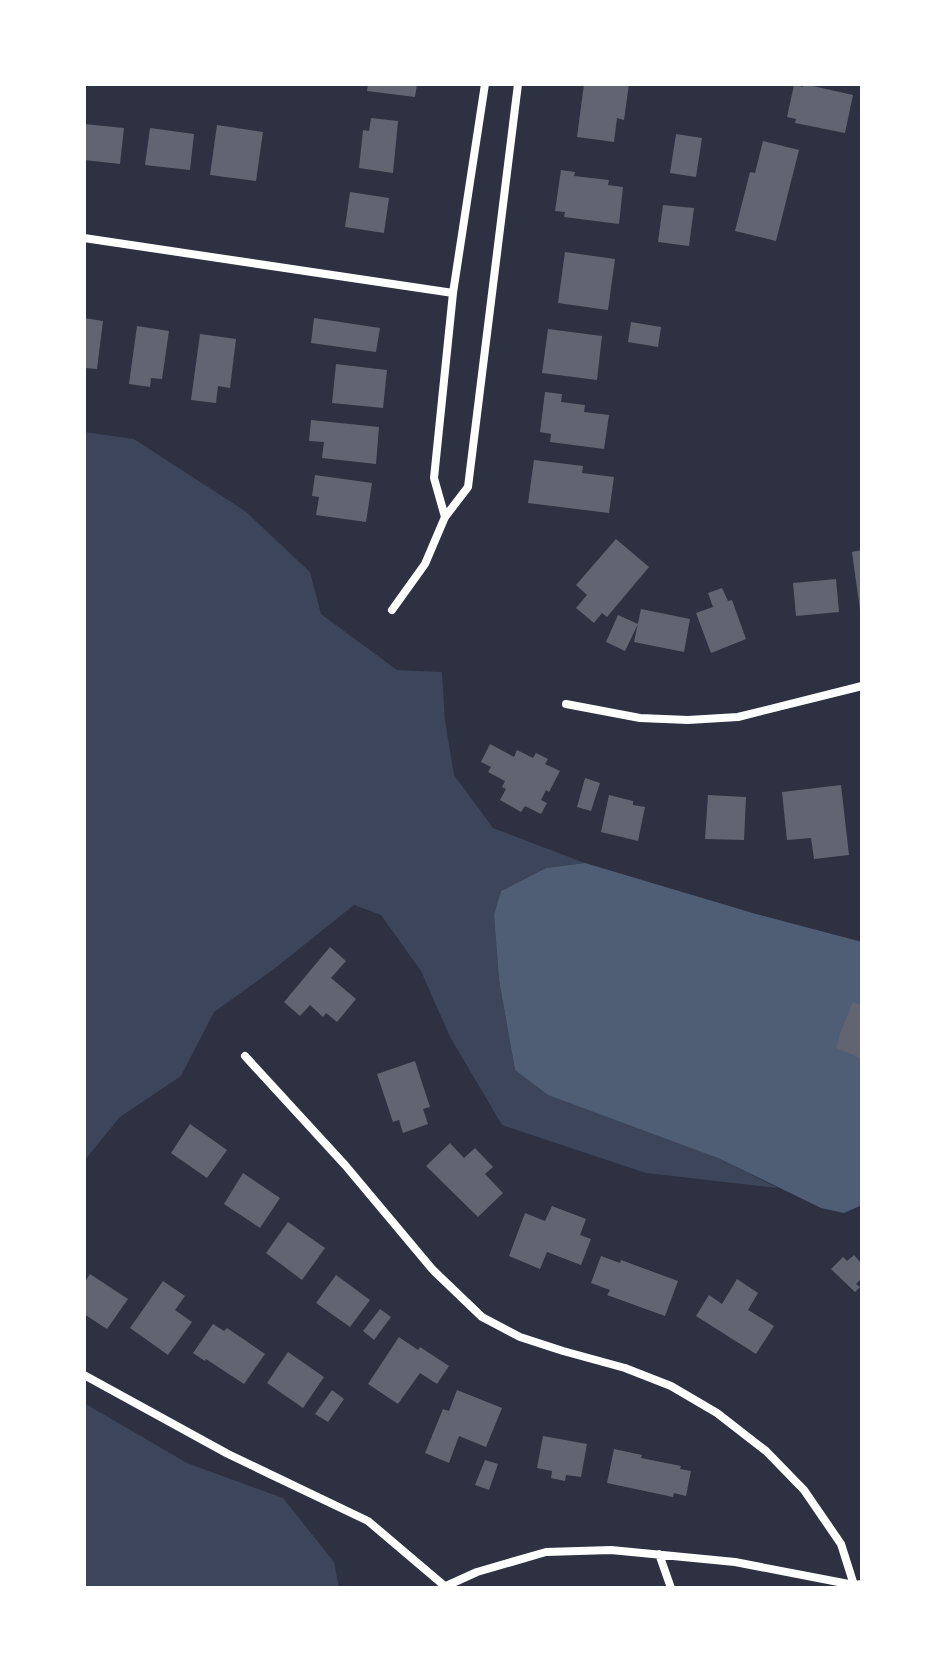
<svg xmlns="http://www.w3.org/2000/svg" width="946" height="1672" font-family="'Asap Condensed',sans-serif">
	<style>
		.green { fill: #3c4559 }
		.water { fill: #4f5d75 }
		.building { fill: #626471 }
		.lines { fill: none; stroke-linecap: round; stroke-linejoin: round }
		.minor { stroke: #fff; stroke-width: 8 }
	</style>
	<rect width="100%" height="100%" fill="#2d3142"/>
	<path class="green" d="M 84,432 L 134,439 L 245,511 L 310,572 L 321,614 L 397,670 L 442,672 L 445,721 L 454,775 L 493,828 L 585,863 L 546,868 L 501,891 L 494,916 L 499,980 L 515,1070 L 718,1158 L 778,1188 L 646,1173 L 502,1125 L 450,1037 L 421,971 L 381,915 L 354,905 L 274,969 L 214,1012 L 181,1076 L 120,1117 L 84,1161 Z
		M 84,1403 L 187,1463 L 283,1498 L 334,1562 L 339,1588 L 84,1588 Z"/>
	<path class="water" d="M 585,863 L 756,914 L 862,942 L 862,1205 L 844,1213 L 821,1208 L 718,1158 L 548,1095 L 515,1070 L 499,980 L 494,915 L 501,891 L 546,868 Z"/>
	<path class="building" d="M 368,84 L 417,84 L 415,97 L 367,91 Z
		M 584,84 L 629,84 L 624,120 L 617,118 L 614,142 L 577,137 Z
		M 804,84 L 853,95 L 845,133 L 795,123 L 796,119 L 787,117 L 794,85 L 803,87 Z
		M 371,118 L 398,121 L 393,173 L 359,168 L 363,130 L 369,131 Z
		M 84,124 L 124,128 L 120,164 L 84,160 Z
		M 217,125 L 263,132 L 256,181 L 210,175 Z
		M 150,128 L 194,134 L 190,170 L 145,165 Z
		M 676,134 L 702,138 L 696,177 L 670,173 Z
		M 763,141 L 799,150 L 776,241 L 735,231 L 750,172 L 755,173 Z
		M 561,170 L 575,172 L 574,176 L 609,180 L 608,185 L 623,187 L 619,224 L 564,217 L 565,212 L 555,211 Z
		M 350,192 L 389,198 L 384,233 L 345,227 Z
		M 663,205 L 694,208 L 689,246 L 658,242 Z
		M 565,252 L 615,259 L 608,310 L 558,303 Z
		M 84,318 L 103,321 L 97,369 L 84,368 Z
		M 314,318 L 380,328 L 376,352 L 311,343 Z
		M 631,322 L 661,327 L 658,347 L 628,342 Z
		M 137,326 L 169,331 L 162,379 L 151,378 L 150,387 L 129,384 Z
		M 548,329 L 602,336 L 597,380 L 542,373 Z
		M 200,334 L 236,339 L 230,388 L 218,386 L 216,403 L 191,400 Z
		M 336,364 L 387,370 L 383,408 L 332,403 Z
		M 545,392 L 562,394 L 561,402 L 585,405 L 584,412 L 609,415 L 604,449 L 550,442 L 551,434 L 540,432 Z
		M 311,420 L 379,427 L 376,464 L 322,458 L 324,442 L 309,441 Z
		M 534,460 L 583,466 L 582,473 L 614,477 L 609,513 L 528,503 Z
		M 315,475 L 372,483 L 366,522 L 316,515 L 319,497 L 312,496 Z
		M 616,539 L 649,567 L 607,617 L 602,613 L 594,623 L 576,608 L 587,595 L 576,585 Z
		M 862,550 L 862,610 L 860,610 L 852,552 Z
		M 836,579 L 839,612 L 796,616 L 793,583 Z
		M 722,588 L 728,601 L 732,600 L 746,639 L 711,653 L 696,613 L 713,607 L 708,593 Z
		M 641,609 L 690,619 L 684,652 L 634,642 Z
		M 618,615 L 638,624 L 625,651 L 606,642 Z
		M 490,744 L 514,757 L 517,750 L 533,758 L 536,753 L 548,759 L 545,764 L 560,771 L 549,792 L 546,790 L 541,800 L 547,803 L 541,814 L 525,806 L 521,812 L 500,800 L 506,789 L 502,787 L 505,781 L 488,772 L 491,767 L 481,762 Z
		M 585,778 L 600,783 L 591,811 L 577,807 Z
		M 841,785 L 849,855 L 814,859 L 811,838 L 787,840 L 782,792 Z
		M 609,795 L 633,801 L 633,805 L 645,807 L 638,841 L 601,832 Z
		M 708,795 L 746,797 L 744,840 L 705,839 Z
		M 330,947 L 346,961 L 331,978 L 356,999 L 337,1022 L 326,1013 L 323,1017 L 310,1005 L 300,1016 L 284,1002 Z
		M 853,1002 L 862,1005 L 862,1059 L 836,1048 L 840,1036 L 839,1036 Z
		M 415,1061 L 430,1107 L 423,1109 L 428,1124 L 403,1133 L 399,1120 L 393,1122 L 377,1074 Z
		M 190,1124 L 227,1150 L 207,1178 L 171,1153 Z
		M 450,1143 L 464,1158 L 475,1148 L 493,1167 L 485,1174 L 503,1193 L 478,1217 L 426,1166 Z
		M 243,1173 L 280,1198 L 260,1228 L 224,1204 Z
		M 552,1206 L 586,1219 L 580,1235 L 591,1239 L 581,1265 L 547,1252 L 540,1269 L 509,1256 L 525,1213 L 545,1221 Z
		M 288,1222 L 325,1248 L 302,1280 L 266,1253 Z
		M 854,1255 L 862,1264 L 862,1278 L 856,1284 L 860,1287 L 855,1292 L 831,1269 L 843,1257 L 847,1261 Z
		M 601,1256 L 620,1263 L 621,1260 L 678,1281 L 665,1316 L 607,1295 L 610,1290 L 591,1283 Z
		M 90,1274 L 128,1299 L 107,1329 L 84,1314 L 84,1283 Z
		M 336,1275 L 370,1300 L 350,1327 L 316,1303 Z
		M 737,1279 L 758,1293 L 748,1310 L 774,1326 L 756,1354 L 696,1316 L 709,1295 L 722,1304 Z
		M 163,1281 L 185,1296 L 175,1310 L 192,1322 L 168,1355 L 130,1328 Z
		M 380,1309 L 391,1317 L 374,1340 L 363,1331 Z
		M 213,1324 L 224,1331 L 227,1328 L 265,1354 L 244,1384 L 206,1359 L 205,1361 L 193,1353 Z
		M 399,1337 L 418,1350 L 420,1347 L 449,1366 L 437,1384 L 420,1373 L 398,1404 L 368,1384 Z
		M 288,1352 L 324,1377 L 303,1408 L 267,1383 Z
		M 332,1390 L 344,1399 L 328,1422 L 315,1414 Z
		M 457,1390 L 502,1408 L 486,1447 L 459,1436 L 449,1463 L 425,1453 L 443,1409 L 449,1411 Z
		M 543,1436 L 587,1444 L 581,1477 L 566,1475 L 565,1481 L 551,1478 L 552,1471 L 537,1468 Z
		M 614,1449 L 642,1455 L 641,1458 L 681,1466 L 680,1469 L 691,1471 L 686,1496 L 674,1493 L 673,1497 L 607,1483 Z
		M 485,1460 L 498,1464 L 489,1490 L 475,1485 Z"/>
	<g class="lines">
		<path class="minor" d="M 84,238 L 453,293
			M 445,517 L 434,478 L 453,293 L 485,84
			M 392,610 L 425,564 L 445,517 L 468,487 L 518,84
			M 566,704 L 640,718 L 688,720 L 738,717 L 862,686
			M 245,1056 L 345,1165 L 433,1270 L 482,1317 L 520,1337 L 563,1351 L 625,1368 L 671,1386 L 717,1413 L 766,1451 L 804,1490 L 841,1544 L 854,1585
			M 84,1375 L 228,1454 L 368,1521 L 447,1588
			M 659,1554 L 671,1588
			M 446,1586 L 477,1572 L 546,1552 L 611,1550 L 735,1562 L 854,1585 L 862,1584"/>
	</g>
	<rect width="946" height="1672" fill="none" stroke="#ffffff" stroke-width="172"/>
</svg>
